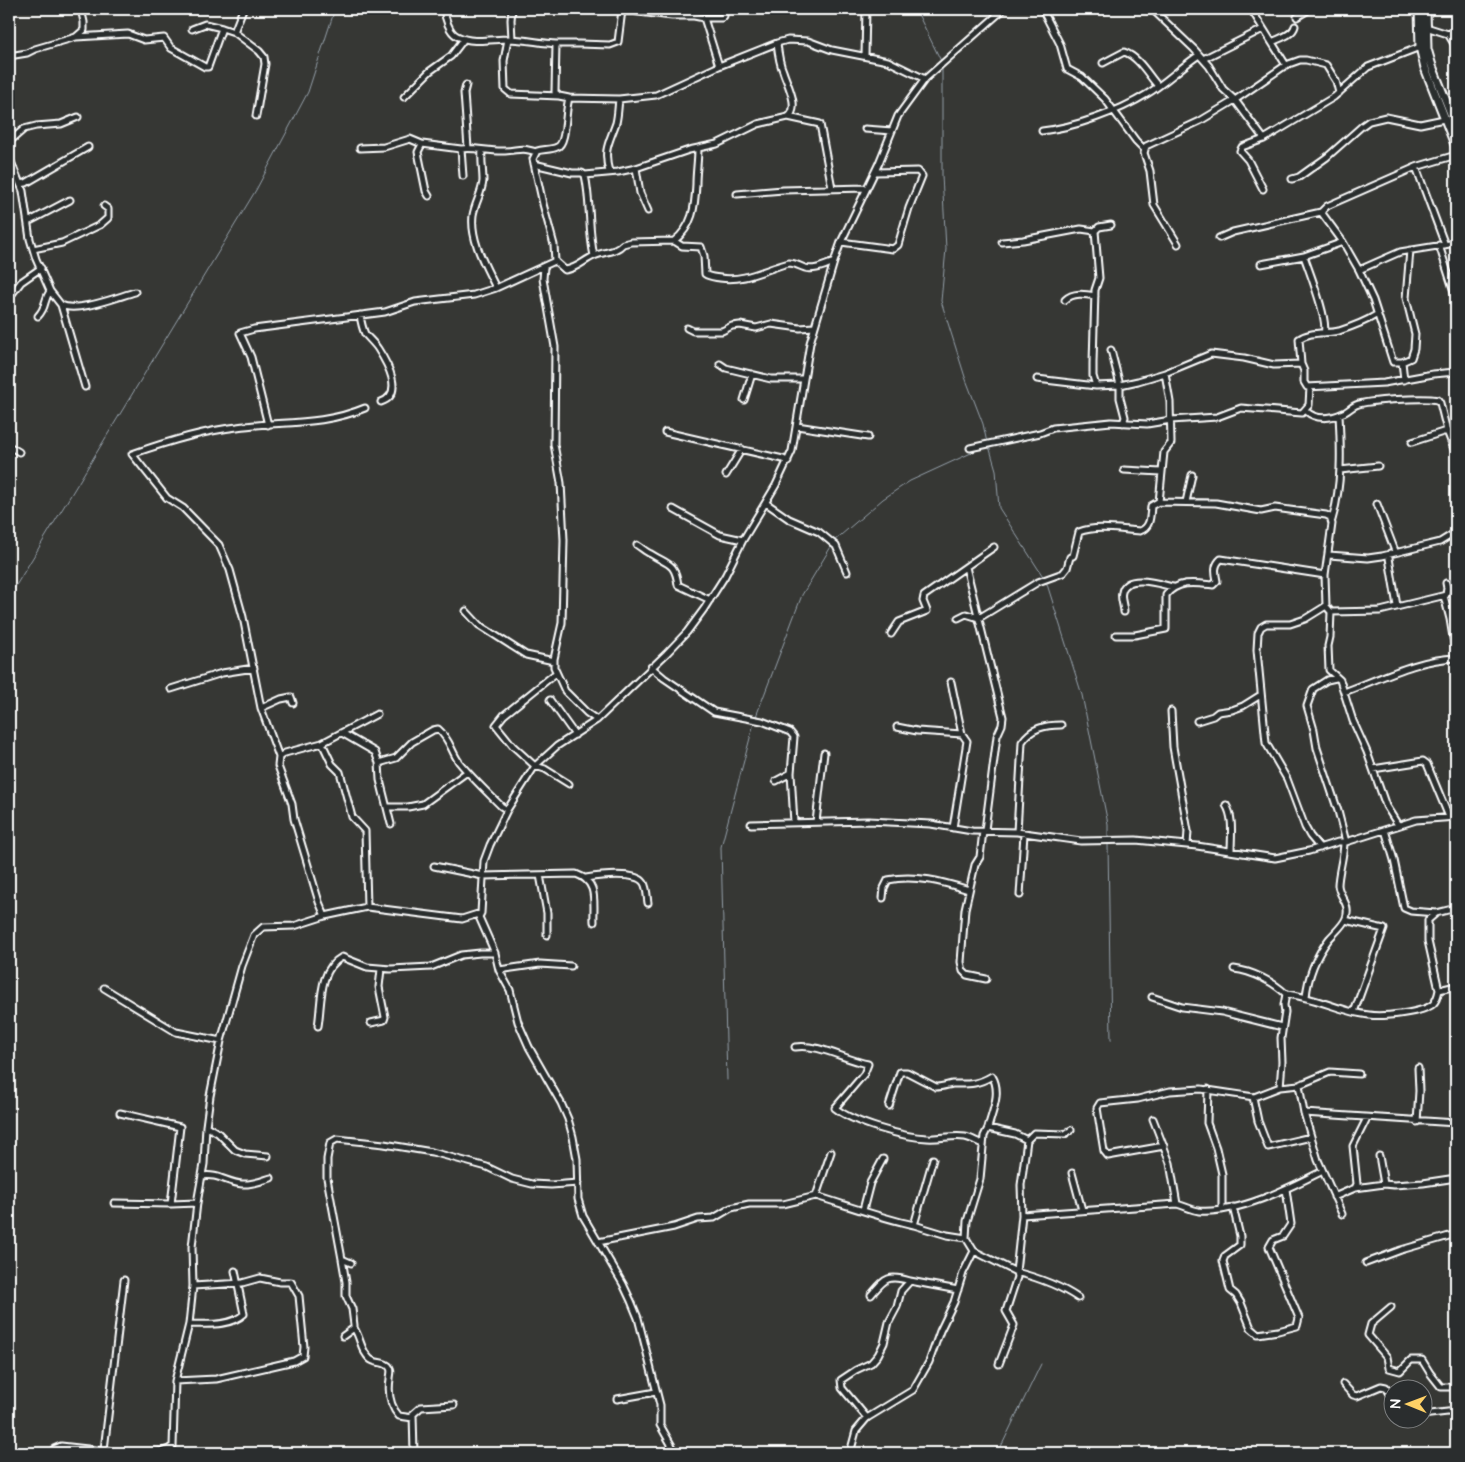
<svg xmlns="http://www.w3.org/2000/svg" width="1465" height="1462" font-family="'Architects Daughter',sans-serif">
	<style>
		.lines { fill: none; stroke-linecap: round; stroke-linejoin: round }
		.stream { stroke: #96a1ab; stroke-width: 1 }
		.street-casing { stroke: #fff; stroke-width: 9 }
		.secondary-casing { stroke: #fff; stroke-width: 11 }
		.street { stroke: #2a2d2e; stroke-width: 5 }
		.secondary { stroke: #2a2d2e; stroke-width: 7 }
	</style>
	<rect width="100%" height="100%" fill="#363734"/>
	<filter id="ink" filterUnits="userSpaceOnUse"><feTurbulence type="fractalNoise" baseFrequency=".02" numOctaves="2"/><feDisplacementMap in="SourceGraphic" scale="10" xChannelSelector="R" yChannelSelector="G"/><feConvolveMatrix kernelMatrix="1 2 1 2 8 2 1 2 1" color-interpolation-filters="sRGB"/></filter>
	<g filter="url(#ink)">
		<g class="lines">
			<path class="stream" d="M 917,9 L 918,14 L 941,61
				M 942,67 L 942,175 L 946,249 L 941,301 L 965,377 L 983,424 L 987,443
				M 989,446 L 996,470 L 999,508 L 1044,578
				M 834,541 L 883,499 L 910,481 L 982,448
				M 1046,581 L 1082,695 L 1108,824 L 1108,839
				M 9,597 L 256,190 L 308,92 L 335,9
				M 755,719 L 802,595 L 832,545
				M 1108,843 L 1111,1040
				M 727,1080 L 721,847 L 754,723
				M 998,1453 L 1041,1364"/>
			<g class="street-casing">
				<path id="street" d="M 444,9 C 445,18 449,32 457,36 C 472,44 492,39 508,39 C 524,39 540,43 556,44 L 555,92 L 559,96 L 569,98 L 619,99 L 656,95 L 719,66 L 777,43 L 788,40 L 808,41 L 832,50 L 888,61 L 925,79
					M 993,9 L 997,15
					M 1042,9 L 1060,44 L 1067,69 L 1082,77 L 1105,99 L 1136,141 L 1144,149
					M 1152,9 L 1194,49 L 1209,66 L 1223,89 L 1235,100 L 1264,139
					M 1251,9 L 1286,65
					M 1297,17 L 1310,9
					M 704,18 L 722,18 L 724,16 L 724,9
					M 1426,27 L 1448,34 L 1456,31
					M 192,29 L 205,24 L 222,28
					M 234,32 L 243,9
					M 1448,34 L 1456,47
					M 76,37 L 128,34 L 144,40 L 164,38 L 171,48 L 205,67 L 208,67 L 222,28 L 234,32 L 259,51 L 264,57 L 265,64 L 256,116
					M 508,39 L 504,61 L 505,89 L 511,94 L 559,96
					M 512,39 L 511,20 L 512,9
					M 1272,42 C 1280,38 1293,35 1295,26
					M 556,44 L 579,44 L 610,45 L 618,42 L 622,10 L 672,16 L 694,16 L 704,18 L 719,66
					M 9,56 L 27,53 L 35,49 L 76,37 L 84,30 L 84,22 L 81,9
					M 865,56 L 866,9
					M 1203,59 L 1263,29
					M 1103,63 L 1124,52 C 1139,57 1148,75 1158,86
					M 466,85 L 464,93 L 468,148
					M 404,97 L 430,71 L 451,56 L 464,39
					M 788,117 L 820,124 L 832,188
					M 865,129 L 892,131
					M 1042,131 C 1075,127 1118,112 1147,94 C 1165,83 1181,67 1199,55
					M 9,142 L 24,129 L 36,126 L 61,124 L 78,117
					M 360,148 L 384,147 L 410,139 L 422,144
					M 482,150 C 481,161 483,171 483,181 C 482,193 475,203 473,215 C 470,240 485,265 496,288
					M 9,157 L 23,191 L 30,239 L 36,259 L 50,291 L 61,305 L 85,387
					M 534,164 L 572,173 L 582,173 L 585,175 C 591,202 588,230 594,256
					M 1416,167 L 1445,245
					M 636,168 L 640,193 L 648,211
					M 609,172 C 603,149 609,143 616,123 C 618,115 618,107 619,99
					M 585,175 L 618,172 L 636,168 L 689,150 L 717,144 L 758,124 L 788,117 C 801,108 786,82 783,71 C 779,62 778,52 777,43
					M 463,176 L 461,149 C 475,147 490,152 505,151 C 520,150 520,147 536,152
					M 1292,179 L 1299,177 L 1327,157 L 1362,126 L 1369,121 L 1386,117 L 1420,124 L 1444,119
					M 20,184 L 26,183 L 88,147
					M 1263,189 L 1248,160 L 1240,151 L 1242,147 L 1264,139 L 1334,97 L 1368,67 L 1420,47
					M 737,194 L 783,190 L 866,188
					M 429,196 L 426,191 L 418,152 L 422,144 L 461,149
					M 1321,212 L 1343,242 L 1359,270 L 1373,300 L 1393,362 L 1402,362 L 1411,358 L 1414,349 L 1415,334 L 1406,298 L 1410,250
					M 28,222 L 70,200
					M 1111,225 L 1099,227 L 1095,231 L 1099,278 L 1095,290 L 1093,363 L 1093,376 L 1096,386 L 1120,385 L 1138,381 L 1165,373 L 1211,354 L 1244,358 L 1274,365 L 1301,364
					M 1219,238 L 1233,232 L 1321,212 L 1327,206 L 1416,167 L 1456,155
					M 674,241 C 693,226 695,207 696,184 C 696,172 698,161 698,148
					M 841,242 L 893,249 L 898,245 L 909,208 L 922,176 L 918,171 L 875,172
					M 1002,242 L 1023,240 L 1081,229 L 1095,231
					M 1178,244 L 1154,205 L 1150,171 L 1144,153 L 1146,146 L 1200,121 L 1235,100 L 1286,65 L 1300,60 L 1306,60 L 1326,65 L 1336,81 L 1339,93
					M 1439,245 L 1456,298
					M 33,249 L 62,243 L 100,225 L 108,218 L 108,209 L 104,206
					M 1304,256 C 1309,271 1329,321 1324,333
					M 555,261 L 565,270 C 577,269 584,260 594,256 C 605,251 615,253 623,244 L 631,242 L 674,241 L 682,246 L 701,247 L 704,256 L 705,274 C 709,277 714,277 720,278 C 745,282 765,269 789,263 C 795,263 799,266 805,268 C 815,271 825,265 834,262
					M 1261,264 L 1304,256 L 1343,242
					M 544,267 L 543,279 L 555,347 L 554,444 L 561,483 L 564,540 L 562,623 L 554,659 L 554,667 L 565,691 L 587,713 L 597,720
					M 1359,270 L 1400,252 L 1456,243
					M 9,298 L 21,282 L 41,268
					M 1065,300 C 1073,292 1085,294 1095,296
					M 61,305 C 77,313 117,297 135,292
					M 360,315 C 361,322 362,327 365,334 C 369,339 374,343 378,349 C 387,363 405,394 381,402
					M 1376,315 C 1365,322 1351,327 1339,331 C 1326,334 1310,331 1299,339 L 1301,364 L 1304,371 L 1304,382 L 1307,387 L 1384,383 L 1433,374 L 1456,372
					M 38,316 C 47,307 43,301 50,291
					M 687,328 L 693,331 L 722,331 L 732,326 L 740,325 L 756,328 L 771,324 L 800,328 L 814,327
					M 1111,350 L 1120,385 L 1120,398 L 1125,417 L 1123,423
					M 1402,362 L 1404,380
					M 720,364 L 726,368 L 771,379 L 803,379
					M 1037,379 L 1096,386
					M 744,400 L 752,374
					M 1306,411 C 1316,420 1330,419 1343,413 C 1347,412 1351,407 1356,405 C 1368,400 1425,397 1438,400 L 1440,403 L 1447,431 L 1456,454
					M 268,425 L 251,357 L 240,333 L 254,329 L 385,312 L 415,302 L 474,295 L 496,288 L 555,261 L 554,245 L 543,204 L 533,159 L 537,151 C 543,149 551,150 557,147 C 567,144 565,110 569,98
					M 797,426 L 868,437
					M 665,432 L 783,459 L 788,462
					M 1412,442 L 1443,432 L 1456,431
					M 9,446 L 19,452
					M 970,448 L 1040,433 L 1053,428 L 1111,422 L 1147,424 L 1171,420 L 1217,417 L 1241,408 L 1302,413 L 1309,405 L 1310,387
					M 1124,470 L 1161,472
					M 1340,470 L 1378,466
					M 726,475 L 742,449
					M 1159,502 L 1164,452 L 1171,443 L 1170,402 L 1165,373
					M 1186,502 L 1192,475
					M 766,503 L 789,519 L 819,532 L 836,546 L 847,572
					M 1377,504 L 1395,551
					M 673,509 L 720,535 L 743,540
					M 1332,520 C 1342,485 1341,451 1339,415
					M 637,545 C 642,548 646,552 651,554 C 668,565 675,562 678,585 L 710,600
					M 1390,553 L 1389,558 L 1397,606
					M 1329,555 L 1368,558 L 1382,556 L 1440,542 L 1456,532
					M 966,567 L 1003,717 L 1002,725 L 997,736 L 985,830
					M 1444,596 L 1450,619 L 1456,656
					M 466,611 L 479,625 L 526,655 L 554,661
					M 1124,612 C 1124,606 1120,598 1122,592 C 1126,573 1160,584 1173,587
					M 1331,612 L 1380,611 L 1446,595 L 1447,588 L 1446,583
					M 958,618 L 966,614 L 979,618 L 1038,582 L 1063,573 L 1067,568 L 1070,557 L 1073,556 L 1079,532 C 1097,525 1121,530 1140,531 C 1151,527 1150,516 1151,506 L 1158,502 L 1216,503 L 1261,511 L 1275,508 L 1326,515 L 1330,517 L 1332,524 L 1325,575 L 1326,606 L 1331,612 L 1330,637 L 1328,646 L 1329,670 L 1340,680 L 1353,721 L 1367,752 L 1386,806 L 1398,825
					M 891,634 L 899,622 L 927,611 L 923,601 L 924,596 L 994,547
					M 1116,635 L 1135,635 L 1166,629 L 1166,595 C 1178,580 1195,583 1213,585 L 1217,581 C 1215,572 1214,565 1221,559 L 1325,575
					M 651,667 L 664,678 L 714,712 L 762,721 L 790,732 L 794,737 L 791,773 L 776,781
					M 556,673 L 504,715 L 496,725 L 513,746 L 535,766 L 545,769 L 569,784
					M 1336,678 L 1327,680 L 1313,689 L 1307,706 L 1314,730 L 1317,748 L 1338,811 L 1346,842
					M 951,682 L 962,734 L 967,741 L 953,828
					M 171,689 L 222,673 L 254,668
					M 1344,692 C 1380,679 1417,659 1456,658
					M 550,700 L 575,735
					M 261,708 L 281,699 L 291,697 L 293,703
					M 1171,711 L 1173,747 L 1188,831 L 1187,845
					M 1197,721 L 1213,716 L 1218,712 L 1232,710 L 1243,706 L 1259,696 L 1261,696
					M 897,727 L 917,731 L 962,734
					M 342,733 L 375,752 L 379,763 L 380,780 L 391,824
					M 322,743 L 332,764 L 340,772 L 352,817 L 365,831 L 367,907
					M 279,757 L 261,708 L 243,617 L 230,570 L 219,545 L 183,508 L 167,498 L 132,454 C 166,442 201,431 237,427 C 281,421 322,426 365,408
					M 379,763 L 396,758 L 412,742 L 433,730 L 438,729 C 450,739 451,751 459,762 C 472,778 487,792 501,806 L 507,810
					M 1373,769 L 1423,761 L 1427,764 L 1449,817
					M 791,773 L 794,823
					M 1226,805 C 1234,817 1231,837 1231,851
					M 387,807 L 408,807 L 423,804 L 467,772
					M 816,822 L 824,753
					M 751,824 L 868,821 L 931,824 L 972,831 L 1017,832 L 1081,841 L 1136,840 L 1197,846 L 1275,858 L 1309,851 L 1338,842 L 1346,842 L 1416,820 L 1456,817
					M 1385,830 L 1394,860 L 1404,908 L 1411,911 L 1436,913
					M 983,831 L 980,857 L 975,865 L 965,909 L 961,962 L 963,971 L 967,975 L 986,979
					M 1017,832 L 1022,742 C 1031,728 1045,725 1061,725
					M 1320,848 L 1310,836 L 1305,827 L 1287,779 L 1266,743 L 1257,650 L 1258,633 L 1261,627 L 1266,624 L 1290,624 L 1305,619 L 1326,606
					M 434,866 L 483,876 L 576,874 C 599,882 593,902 594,922
					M 540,875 L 547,913 L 547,935
					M 586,878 C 598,876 637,871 644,883 C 647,888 647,897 648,903
					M 1020,895 L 1024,834
					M 883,898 L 884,888 L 888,880 C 915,874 943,882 969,890
					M 325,916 L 319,902 L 294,819 L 292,804 L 278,766 L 279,757 L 285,753 L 322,743 L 377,714
					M 1345,920 L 1384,929 L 1354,1012
					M 1234,969 C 1252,971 1274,982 1286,994
					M 499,970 L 540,964 L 571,966
					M 104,988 L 176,1032 L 221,1041
					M 1439,990 L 1456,986
					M 1152,997 L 1182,1007 L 1222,1012 L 1282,1027
					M 1306,997 C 1308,976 1316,956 1329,939 C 1334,933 1343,926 1346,918 C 1351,904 1339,897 1338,885 C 1338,874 1344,856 1344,842
					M 371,1023 L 384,1020 L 385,1017 L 379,987 L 381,969
					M 318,1026 C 322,1003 318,970 342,957 L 367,967 L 391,969 L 431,967 L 461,955 L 480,953 L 495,953
					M 795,1047 C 817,1043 846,1060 868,1064 L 864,1074 L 835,1108 C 854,1123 903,1137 927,1138 C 940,1139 952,1135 965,1137 C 971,1138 977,1142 983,1144
					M 1299,1085 L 1330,1072 L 1359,1074
					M 1280,1087 L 1299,1085 L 1304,1113 L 1318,1160 L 1342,1214
					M 1208,1089 L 1207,1123 L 1216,1148 L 1222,1174 L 1222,1210
					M 1253,1097 L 1258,1121 L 1268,1147 L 1311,1137
					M 889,1106 L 900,1072 L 907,1072 L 936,1087 C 942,1087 947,1085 952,1084 C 969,1084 977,1085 992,1076 C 1002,1092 992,1112 988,1128
					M 120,1113 L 180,1127 L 171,1204 L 197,1203
					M 1304,1113 L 1456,1123
					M 1153,1119 L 1170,1163 L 1177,1204
					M 1417,1122 L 1419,1091 L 1418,1068
					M 206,1126 L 218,1133 L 235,1150 L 245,1154 L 268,1156
					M 1164,1146 L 1108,1156 L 1104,1151 L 1097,1108 L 1100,1103 L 1138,1099 L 1170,1091 L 1201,1089 L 1254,1097 L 1280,1087 L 1282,1062 L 1281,1038 L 1285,1012 L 1284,1005 L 1286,994 C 1316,997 1341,1012 1369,1015 C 1382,1017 1423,1013 1433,1004 C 1437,1000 1438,995 1439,990 L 1428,941 L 1428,920 L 1436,913 L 1456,908
					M 831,1152 L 816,1196 C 849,1206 881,1218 914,1225
					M 1379,1156 L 1384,1184
					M 933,1159 L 914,1225 L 947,1235 L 966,1238
					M 1072,1173 L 1082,1210
					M 202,1176 C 217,1173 228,1183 242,1184 C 252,1185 261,1181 271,1178
					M 1355,1188 L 1357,1184 L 1353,1146 L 1367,1118
					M 1334,1197 L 1355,1188 L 1384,1184 L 1394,1185 L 1423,1183 L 1456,1178
					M 114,1203 L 171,1204
					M 1233,1207 L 1240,1236 L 1240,1245 L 1225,1256 L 1223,1261 L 1230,1290 L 1236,1295 L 1241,1303 L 1251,1328 L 1258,1334 L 1278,1331 L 1297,1326 L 1299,1318 L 1269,1247 L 1273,1240 L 1283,1236 L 1291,1224 L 1286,1189
					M 863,1210 L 870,1183 L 883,1159
					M 1022,1215 L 1177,1204 C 1184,1206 1192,1210 1199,1211 C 1238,1214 1289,1188 1323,1171
					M 598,1242 L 674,1227 L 698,1219 L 714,1218 L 731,1208 L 749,1204 L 783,1204 L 816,1196
					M 974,1251 L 966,1238 L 967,1221 L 980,1179 L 984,1136 L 988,1128 L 1015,1134 L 1027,1140
					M 342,1259 L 346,1282 L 346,1296 L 352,1309 L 354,1325 L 354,1328 L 343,1336
					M 351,1263 L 342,1259 L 327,1178 L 327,1159 L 330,1143 L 337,1139 L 384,1144 L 432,1152 L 487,1167 L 512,1179 L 532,1184 L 551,1185 L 578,1183
					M 1366,1263 L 1401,1250 L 1456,1234
					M 871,1295 C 885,1279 887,1274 910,1281
					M 1391,1307 L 1371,1324 L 1368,1335 L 1387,1357 L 1389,1368 L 1400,1371 L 1411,1360 L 1422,1360 L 1430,1373 L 1441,1387 L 1456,1387
					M 189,1324 C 206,1324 230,1327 244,1314 L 235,1271
					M 354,1328 C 361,1338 360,1350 370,1359 C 375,1364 387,1361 390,1368 C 392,1371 390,1375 390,1379 C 388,1392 390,1406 399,1416 L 413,1418
					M 999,1364 L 1014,1325 L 1006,1311 L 1017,1277 L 1016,1272 C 1039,1278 1059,1285 1078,1298
					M 175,1381 L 216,1379 L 294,1361 L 303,1356 L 304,1347 L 299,1296 L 291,1282 L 280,1282 L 260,1278 L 242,1283 L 193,1286
					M 1343,1384 L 1353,1395 L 1357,1396 L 1381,1386 L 1386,1387 L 1390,1394 L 1392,1408
					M 617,1399 L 656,1392
					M 1422,1415 L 1456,1411
					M 867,1418 L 842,1388 L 841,1380 L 856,1370 L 871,1363 L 878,1355 L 884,1343 L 889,1322 L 897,1307 L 901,1291 L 910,1281 L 958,1290
					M 1402,1420 L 1404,1420
					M 104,1450 L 124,1280
					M 53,1453 L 54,1449 L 61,1446 L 123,1453
					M 142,1453 C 152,1452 165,1454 173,1446 L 175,1381 L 189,1324 L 193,1286 L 192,1247 L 197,1203 L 204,1164 L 206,1126 L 210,1096 L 221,1041 L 242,966 L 254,935 L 263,927 L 294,926 L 325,916 L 367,907 L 462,919 L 481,913
					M 414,1453 L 413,1414 L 421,1407 L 454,1405
					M 676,1453 L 660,1425 L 660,1405 L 638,1318 L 631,1301 L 623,1284 L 583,1216 L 578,1199 L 577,1159 L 573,1137 L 568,1119 L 561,1103 L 529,1047 L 518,1022 L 510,990 L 499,970 L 495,953 L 479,917 L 481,913 L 484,861 L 490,845 L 507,810 L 535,766 L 557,746 L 597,720 L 666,654 L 687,632 L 704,609 L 725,576 L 743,540 L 776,485 L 792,451 L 810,343 L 834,262 L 841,242 L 879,163 L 898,116 L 925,79 L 1004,9
					M 850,1453 L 856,1431 L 867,1418 L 913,1390 L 929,1362 L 940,1331 L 954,1302 L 963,1273 L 974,1251 L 1016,1272 L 1022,1215 L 1021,1185 L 1027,1140 L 1034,1133 L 1065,1134 L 1071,1130"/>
			</g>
			<g class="secondary-casing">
				<path id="secondary" d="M 1419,9 L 1420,47 L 1425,68 L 1456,147
					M 1426,9 L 1427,49 L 1432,66 L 1456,126"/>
			</g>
			<use href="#street" class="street"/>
			<use href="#secondary" class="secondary"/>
		</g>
	</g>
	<rect width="1465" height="1462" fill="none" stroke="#2a2d2e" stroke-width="30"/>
	<rect x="15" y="15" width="1435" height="1432" fill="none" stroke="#fff" stroke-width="2" filter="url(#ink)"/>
	<g transform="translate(1408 1404) rotate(271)"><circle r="24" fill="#2a2d2e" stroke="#7f8182"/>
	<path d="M0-4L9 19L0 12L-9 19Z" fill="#ffd166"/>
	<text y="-8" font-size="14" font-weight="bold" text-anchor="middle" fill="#ffffff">N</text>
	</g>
</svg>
